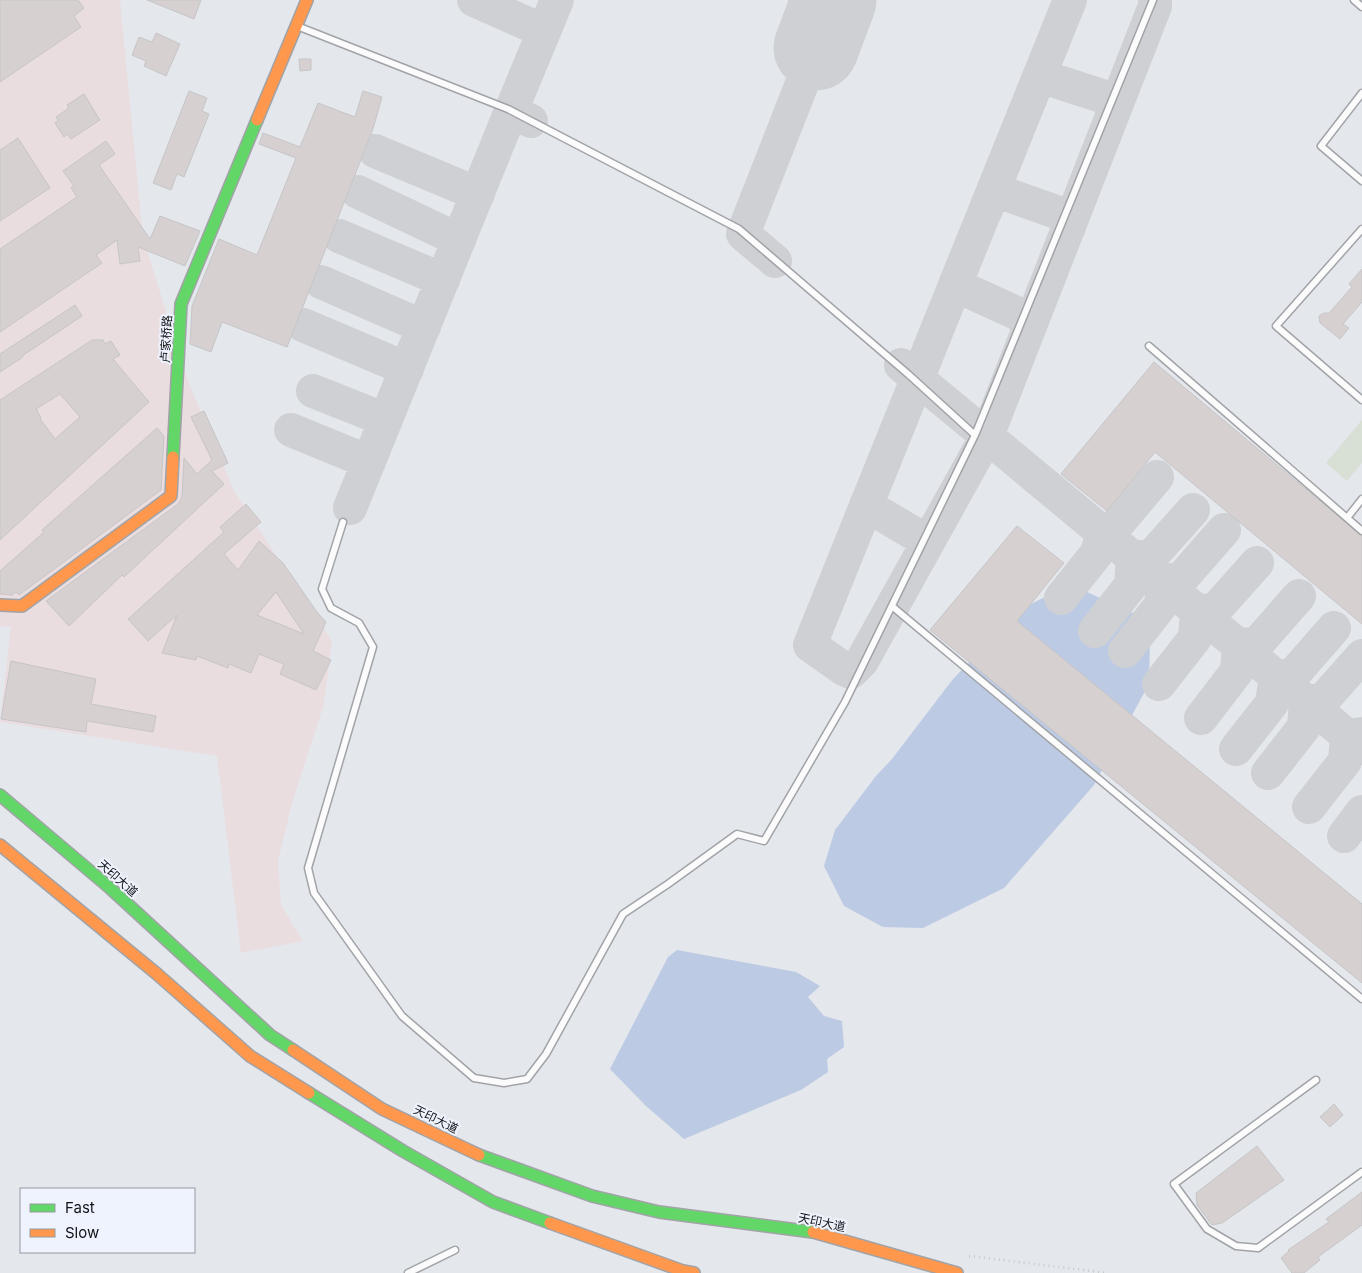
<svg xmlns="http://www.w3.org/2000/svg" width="1362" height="1273" font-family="Inter,'Noto Sans SC',sans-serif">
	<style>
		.industrial { fill: #eadde0 }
		.green { fill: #d8dfd5 }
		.water { fill: #bccae4 }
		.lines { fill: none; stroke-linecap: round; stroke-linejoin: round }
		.taxiway { stroke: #ced0d3; stroke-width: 34 }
		.runway { stroke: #ced0d3; stroke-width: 85 }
		.building { fill: #d7d0d0; stroke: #c6c5c7; fill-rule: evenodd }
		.lane-casing { stroke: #a1a3a7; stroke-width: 9 }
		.fast-casing { stroke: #a1a3a7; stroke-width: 14 }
		.slow-casing { stroke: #a1a3a7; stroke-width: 14 }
		.path { stroke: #c7c8ca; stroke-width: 2.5; stroke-dasharray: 1 4; stroke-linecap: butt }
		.lane { stroke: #fbfbfc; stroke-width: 6 }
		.fast { stroke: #63d668; stroke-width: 11 }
		.slow { stroke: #ff974d; stroke-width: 11 }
		.labels { text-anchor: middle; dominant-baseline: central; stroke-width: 4; stroke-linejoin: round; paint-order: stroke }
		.street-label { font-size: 12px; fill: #111316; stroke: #eef3fd }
	</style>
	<rect width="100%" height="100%" fill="#e4e7ec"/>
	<path class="industrial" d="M 0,0 L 120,0 L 143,238 L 188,381 L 234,491 L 332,641 L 324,704 L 292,803 L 278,861 L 281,905 L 303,941 L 241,953 L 217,756 L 0,722 L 11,626 L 0,627 Z"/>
	<path class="green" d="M 1362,420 L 1362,463 L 1347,481 L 1326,463 Z"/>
	<path class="water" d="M 1061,589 L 1087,592 L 1133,613 L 1150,638 L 1149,684 L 1094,785 L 1004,888 L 923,928 L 883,927 L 844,906 L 824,866 L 835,830 L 876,776 L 892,759 L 953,679 L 1023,608 Z
		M 677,950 L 796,972 L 820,986 L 808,997 L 824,1016 L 842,1021 L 844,1047 L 827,1059 L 828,1072 L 801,1090 L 684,1139 L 646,1106 L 610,1069 L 668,957 Z"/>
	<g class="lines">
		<path class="taxiway" d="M 474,0 L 544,31
			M 805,0 L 830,10
			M 1070,0 L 810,645 L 844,669 L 851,672 L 862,661 L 987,436 L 1155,6 L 1155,0
			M 1040,76 L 1108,98 L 1112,100 L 1115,108
			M 531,121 L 511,111 L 557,0
			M 375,151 L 478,194
			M 358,192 L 459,240
			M 985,212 L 994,190 L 1059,213 L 1064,217 L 1069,227
			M 339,236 L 443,280
			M 775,261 L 743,234 L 816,48
			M 964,263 L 955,285 L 1023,316 L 1028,330
			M 321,282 L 424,327
			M 303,325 L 407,369
			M 901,365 L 1362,748
			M 313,391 L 386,420
			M 291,430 L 369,462
			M 866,505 L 928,542
			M 350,508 L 511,111
			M 1061,598 L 1097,553 L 1103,532 L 1114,528 L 1157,477
			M 1095,631 L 1131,585 L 1133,557 L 1151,557 L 1193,510
			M 1125,651 L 1161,605 L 1163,582 L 1182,578 L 1224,530
			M 1159,684 L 1195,638 L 1197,611 L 1215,610 L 1257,563
			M 1201,718 L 1237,671 L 1239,645 L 1257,644 L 1299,596
			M 1236,749 L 1272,703 L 1276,676 L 1292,676 L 1334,628
			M 1268,773 L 1304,727 L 1306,702 L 1324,699 L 1362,656
			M 1309,807 L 1345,761 L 1347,736 L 1362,734
			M 1344,836 L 1362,812"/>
		<path class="runway" d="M 816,48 L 834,0"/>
	</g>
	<path class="building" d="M 0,0 L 78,0 L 84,8 L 74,16 L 81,27 L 0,82 Z
		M 147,0 L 201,0 L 194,19 Z
		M 156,33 L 180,44 L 166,76 L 144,66 L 146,61 L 132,55 L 139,37 L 152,42 Z
		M 299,59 L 311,59 L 311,70 L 300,71 Z
		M 189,91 L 207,98 L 202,111 L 209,114 L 184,177 L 177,174 L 171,190 L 153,183 Z
		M 363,91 L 382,97 L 373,129 L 287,347 L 222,322 L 211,352 L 190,344 L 192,306 L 219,239 L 257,255 L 296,158 L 259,144 L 263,133 L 300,147 L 318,103 L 355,117 Z
		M 84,94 L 100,120 L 71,139 L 67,134 L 64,137 L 55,123 L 58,120 L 56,117 L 69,108 L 67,105 Z
		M 18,138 L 50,188 L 0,221 L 0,150 Z
		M 106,141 L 115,154 L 99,165 L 150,239 L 160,216 L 200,231 L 185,266 L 138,247 L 140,261 L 120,264 L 117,240 L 96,255 L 102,263 L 0,332 L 0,249 L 77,197 L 71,188 L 74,186 L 63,171 Z
		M 1362,269 L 1362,302 L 1343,324 L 1349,328 L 1340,339 L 1320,323 L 1319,316 L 1324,313 L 1329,313 L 1352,287 L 1349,284 Z
		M 75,305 L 82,316 L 22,356 L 23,357 L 0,372 L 0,354 Z
		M 92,340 L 103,340 L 105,344 L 111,341 L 120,355 L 113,359 L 149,402 L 0,540 L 0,400 ZM 60,394 L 80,417 L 55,439 L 40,419 L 41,418 L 36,409 Z
		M 1154,362 L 1362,536 L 1362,624 L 1155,452 L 1107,511 L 1061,474 Z
		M 204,411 L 228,463 L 212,471 L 224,484 L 124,577 L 122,575 L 69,626 L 46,601 L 178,504 L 182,497 L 184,458 L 197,474 L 212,460 L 191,417 Z
		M 157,428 L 164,436 L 161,490 L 19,595 L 16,592 L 12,595 L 0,594 L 0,571 L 44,532 L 42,530 Z
		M 246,504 L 261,522 L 224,554 L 238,570 L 259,541 L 283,563 L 317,612 L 326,622 L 313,651 L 331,660 L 316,690 L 280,674 L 284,664 L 259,654 L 251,673 L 229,664 L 228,668 L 197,656 L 196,660 L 162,653 L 177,615 L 148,641 L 128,619 L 224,532 L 220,527 ZM 276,592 L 304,634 L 257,615 Z
		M 1017,526 L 1064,563 L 1017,621 L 1362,904 L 1362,983 L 930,630 Z
		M 11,661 L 96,679 L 91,704 L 156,716 L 153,732 L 87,721 L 86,732 L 1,719 Z
		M 1334,1104 L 1343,1115 L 1330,1127 L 1320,1117 Z
		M 1257,1146 L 1284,1180 L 1222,1223 L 1212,1225 L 1197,1205 L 1196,1193 Z
		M 1362,1192 L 1362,1225 L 1318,1257 L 1320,1260 L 1304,1273 L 1292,1273 L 1281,1258 L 1289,1251 L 1288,1250 L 1329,1222 L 1326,1219 Z"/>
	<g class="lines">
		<g class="lane-casing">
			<path id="lane" d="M 1354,0 L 1362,7
				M 297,26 L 508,109 L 739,229 L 908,374 L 975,435 L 845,702 L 764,841 L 737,834 L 668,884 L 623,914 L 546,1054 L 527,1079 L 504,1083 L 474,1078 L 402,1016 L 314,893 L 308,868 L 373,647 L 359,623 L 331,608 L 322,589 L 343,522
				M 1362,93 L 1321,146 L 1362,181
				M 1149,346 L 1362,531
				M 1362,400 L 1276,326 L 1362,229
				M 975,435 L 1153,0
				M 1347,518 L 1362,499
				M 893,607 L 1362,999
				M 1316,1080 L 1174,1184 L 1207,1229 L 1236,1246 L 1258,1248 L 1362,1172
				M 408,1273 L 455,1250"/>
		</g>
		<g class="fast-casing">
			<path id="fast" d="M 173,457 L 181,304 L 257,120
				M 0,795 L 110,888 L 270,1035 L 293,1050
				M 309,1093 L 403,1151 L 493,1202 L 550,1223
				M 479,1155 L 592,1196 L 659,1212 L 813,1232"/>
		</g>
		<g class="slow-casing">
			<path id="slow" d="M 257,120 L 307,0
				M 0,605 L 22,606 L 171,496 L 173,457
				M 0,845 L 157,974 L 250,1056 L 309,1093
				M 293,1050 L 382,1109 L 479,1155
				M 550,1223 L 683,1271 L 694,1273
				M 813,1232 L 957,1273"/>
		</g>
		<path class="path" d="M 969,1256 L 1108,1273"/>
		<use href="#lane" class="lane"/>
		<use href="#fast" class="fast"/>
		<use href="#slow" class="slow"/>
	</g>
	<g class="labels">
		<g class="street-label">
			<text transform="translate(166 339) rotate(-87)">卢家桥路</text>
			<text transform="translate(118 878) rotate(42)">天印大道</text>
			<text transform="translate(436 1119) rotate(26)">天印大道</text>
			<text transform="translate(822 1222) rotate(12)">天印大道</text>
		</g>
	</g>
	<rect x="20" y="1188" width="175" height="65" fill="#eef3fd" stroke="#9699a1"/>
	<rect x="30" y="1204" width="25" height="8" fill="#63d668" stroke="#9699a1"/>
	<text x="65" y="1213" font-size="15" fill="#111316">Fast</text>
	<rect x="30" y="1229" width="25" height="8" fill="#ff974d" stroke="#9699a1"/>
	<text x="65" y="1238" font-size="15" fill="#111316">Slow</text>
</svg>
